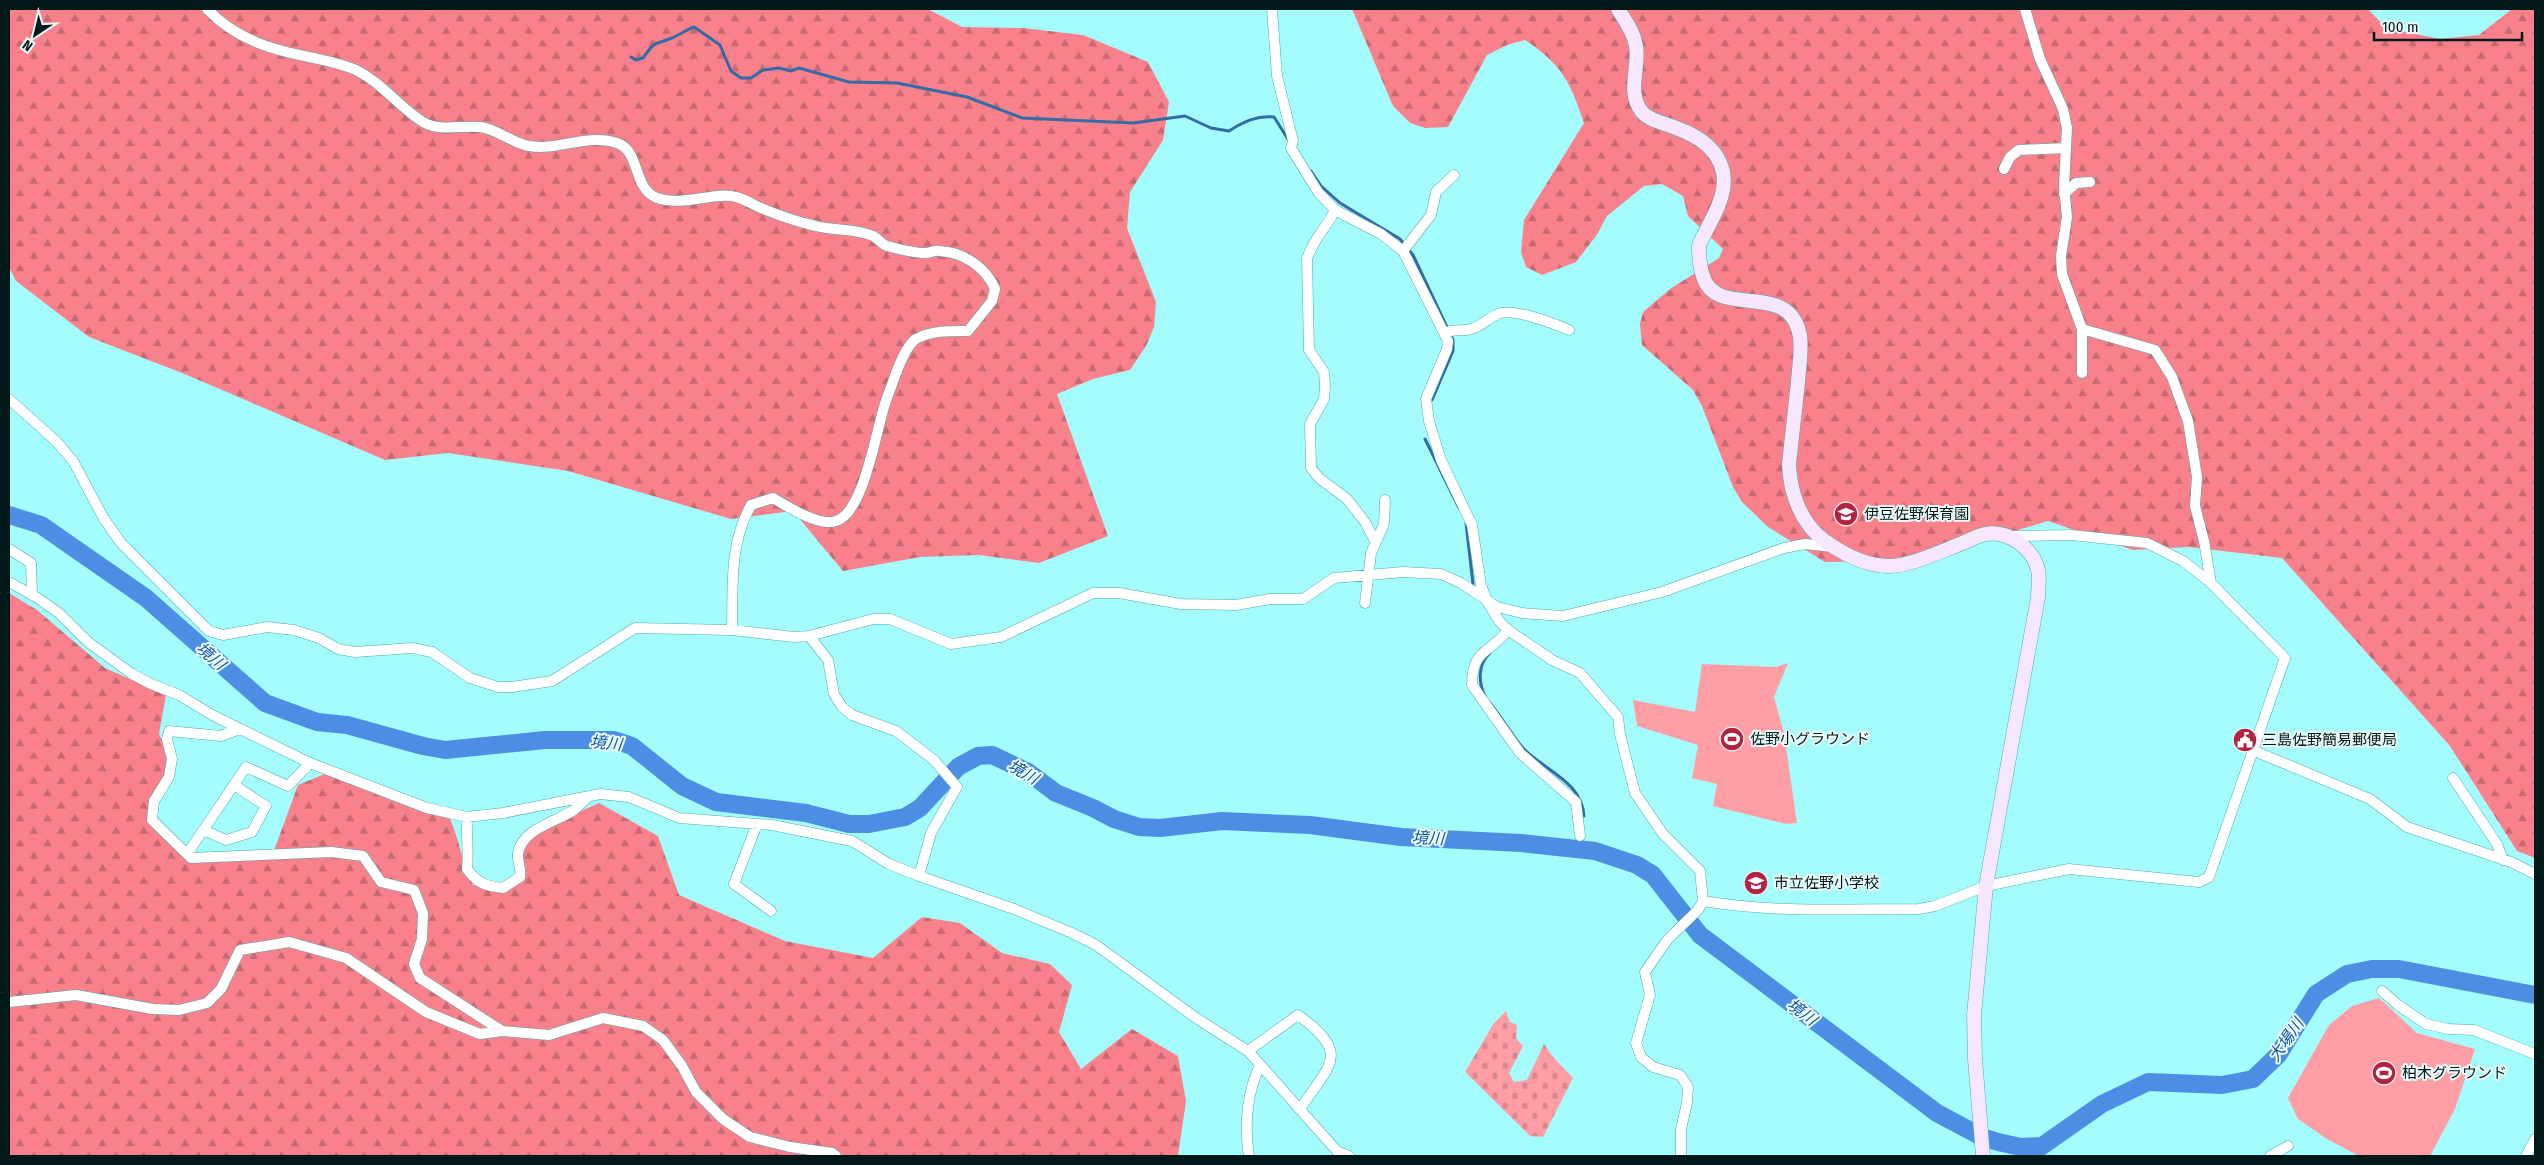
<svg xmlns="http://www.w3.org/2000/svg" width="2544" height="1165" font-family="'Fira Sans Condensed','Noto Sans JP',sans-serif">
	<style>
		.green { fill: #ff9ea5 }
		.forest { fill: url(#forest-firs) }
		.cemetery { fill: url(#cemetery-stones) }
		.lines { fill: none; stroke-linecap: round; stroke-linejoin: round }
		.stream { stroke: #346ba6; stroke-width: 3 }
		.river { stroke: #4b8ee3; stroke-width: 18 }
		.street-casing { stroke: #50a9a9; stroke-width: 11 }
		.secondary-casing { stroke: #50a9a9; stroke-width: 15 }
		.street { stroke: #fff; stroke-width: 10 }
		.secondary { stroke: #f7e7fe; stroke-width: 14 }
		.labels { text-anchor: middle; dominant-baseline: central; stroke-width: 4; stroke-linejoin: round; paint-order: stroke }
		.poi-label { font-size: 15px; fill: #001818; stroke: #ebfbfb; text-anchor: start }
		.water-label { font-size: 16px; font-style: italic; fill: #0f54a1; stroke: #ebfbfb }
	</style>
	<defs>
		<pattern id="forest-firs" width="22" height="20" patternUnits="userSpaceOnUse" patternTransform="scale(1.25)"><rect width="22" height="20" fill="#f8818c"/><path d="M5 1l3.5 6h-7zM16 11l3.5 6h-7z" fill="#c66971"/></pattern>
		<pattern id="cemetery-stones" width="16" height="16" patternUnits="userSpaceOnUse" patternTransform="scale(1.25)"><rect width="16" height="16" fill="#ff9ea5"/><path d="M2 7V4a2 2 0 0 1 4 0v3zM10 15v-3a2 2 0 0 1 4 0v3z" fill="#d9878d"/></pattern>
	</defs>
	<rect width="100%" height="100%" fill="#a4fdfc"/>
	<path class="green" d="M 1788,663 L 1774,697 L 1784,733 L 1797,823 L 1786,824 L 1713,806 L 1717,784 L 1692,778 L 1698,745 L 1637,726 L 1633,700 L 1695,712 L 1702,664 L 1776,667 Z
		M 2379,998 L 2417,1033 L 2475,1049 L 2455,1109 L 2430,1156 L 2359,1156 L 2327,1139 L 2298,1119 L 2288,1098 L 2329,1025 L 2352,1006 Z"/>
	<path class="forest" d="M 9,9 L 928,9 L 962,27 L 1023,28 L 1083,35 L 1148,62 L 1169,102 L 1163,140 L 1130,192 L 1127,228 L 1156,302 L 1154,327 L 1146,346 L 1130,370 L 1093,379 L 1057,394 L 1108,536 L 1039,563 L 979,555 L 920,557 L 843,571 L 793,511 L 731,519 L 568,471 L 448,453 L 385,460 L 187,375 L 89,337 L 16,281 L 9,267 Z
		M 1352,9 L 2368,9 L 2386,28 L 2440,39 L 2479,35 L 2512,9 L 2535,9 L 2535,858 L 2517,851 L 2450,746 L 2282,558 L 2189,547 L 2133,550 L 2048,521 L 1916,560 L 1825,562 L 1768,527 L 1742,502 L 1733,487 L 1702,406 L 1693,390 L 1642,345 L 1640,324 L 1643,312 L 1670,289 L 1719,258 L 1723,249 L 1688,216 L 1683,196 L 1662,184 L 1644,186 L 1607,216 L 1596,236 L 1576,262 L 1542,275 L 1526,267 L 1521,252 L 1524,220 L 1584,123 C 1570,81 1562,65 1525,40 L 1507,45 L 1487,55 L 1448,127 L 1425,128 L 1410,123 L 1393,106 Z
		M 9,593 L 37,610 L 105,668 L 166,695 L 159,734 L 174,767 L 149,815 L 190,862 L 216,862 L 272,856 L 298,785 L 327,773 L 450,819 C 460,841 462,864 473,885 L 502,892 L 524,879 L 519,850 L 531,834 L 599,803 L 658,836 L 679,895 L 785,941 L 873,958 L 922,917 L 960,923 L 1002,953 L 1050,964 L 1072,985 L 1059,1032 L 1081,1069 L 1132,1029 L 1178,1056 L 1186,1101 L 1178,1156 L 9,1156 Z"/>
	<path class="cemetery" d="M 1506,1011 L 1510,1022 L 1517,1025 L 1516,1038 L 1523,1046 L 1509,1073 L 1514,1082 L 1527,1080 L 1544,1044 L 1553,1057 L 1573,1078 L 1543,1137 L 1530,1136 L 1465,1072 L 1494,1023 Z"/>
	<g class="lines">
		<path class="stream" d="M 631,57 L 636,60 L 643,58 C 656,40 652,46 672,38 C 679,35 686,30 694,27 L 720,45 L 731,71 L 741,78 L 751,78 L 763,70 L 779,68 L 791,71 L 799,68 L 849,82 L 897,83 L 967,97 L 1022,118 L 1133,123 L 1185,116 L 1211,128 L 1229,131 C 1243,122 1257,115 1274,117 L 1291,144
			M 1311,171 L 1321,186 L 1340,203 L 1400,239 L 1413,255 L 1453,340 L 1453,351 L 1432,400
			M 1425,439 L 1459,508
			M 1466,523 L 1473,584
			M 1485,696 C 1478,682 1478,664 1490,653
			M 1490,703 C 1501,717 1511,733 1522,747 C 1543,770 1582,781 1584,816
			M 1585,847 L 1586,850"/>
		<path class="river" d="M 9,515 L 41,525 L 146,598 L 265,703 L 317,722 L 347,725 L 423,746 L 445,750 L 545,740 L 614,740 L 632,746 L 682,786 L 716,802 L 806,813 L 849,824 L 869,824 L 905,817 L 920,808 L 958,767 L 978,756 L 992,755 L 1028,772 L 1056,793 L 1093,808 L 1114,819 L 1139,827 L 1160,828 L 1222,821 L 1310,825 L 1401,837 L 1521,843 L 1595,851 L 1637,865 L 1653,875 L 1700,935 L 1937,1113 L 1982,1137 L 1998,1142 L 2021,1147 L 2041,1146
			M 2032,1153 L 2102,1104 L 2148,1082 L 2222,1085 L 2253,1079 L 2278,1055 L 2316,994 L 2347,974 L 2372,969 L 2399,969 L 2535,995"/>
		<g class="street-casing">
			<path id="street" d="M 207,9 C 237,40 272,50 314,58 C 328,61 343,64 356,70 C 382,83 399,107 423,122 C 440,132 461,125 480,127 C 498,129 511,143 529,146 C 558,151 589,133 617,143 C 641,151 632,188 657,198 C 684,207 716,191 736,197 C 745,199 753,205 761,208 C 778,215 797,222 816,226 C 834,231 855,228 873,236 C 878,238 881,244 887,246 C 898,249 914,253 926,253 C 930,253 935,250 939,251 C 963,252 986,267 995,289 L 992,301 L 968,331 C 951,331 932,330 916,339 C 907,345 899,365 895,376 C 892,385 888,394 885,404 C 876,430 864,513 836,521 C 819,527 788,507 773,498 L 751,505 C 729,544 733,587 732,630
				M 1272,9 L 1277,76 L 1293,141 L 1291,148 L 1318,192 L 1335,210 L 1381,234 L 1403,251 L 1448,341 L 1447,349 L 1426,399 L 1429,421 L 1441,460 L 1472,525 L 1481,585 L 1488,603 L 1500,622 L 1508,630 L 1552,660 L 1580,673 L 1618,717 L 1620,734 L 1635,793 L 1663,834 L 1700,871 L 1703,901 L 1698,910 L 1668,939 L 1645,972 L 1650,995 L 1636,1043 L 1641,1057 L 1653,1067 L 1680,1075 L 1688,1087 L 1687,1103 L 1681,1129 L 1681,1156
				M 2025,9 L 2040,59 L 2063,109 L 2067,128 L 2064,186 L 2067,217 L 2061,256 L 2062,274 L 2082,329 L 2155,350 L 2172,377 L 2188,421 L 2197,477 L 2195,506 L 2204,541 L 2211,583
				M 2004,169 L 2010,157 L 2019,150 L 2066,148
				M 2064,194 L 2076,183 L 2090,182
				M 1335,210 C 1327,227 1312,241 1307,259 L 1309,350 L 1324,372 L 1325,386 L 1324,399 L 1310,424 L 1311,468 L 1319,478 L 1347,499 L 1365,522 L 1375,541
				M 1403,251 L 1431,215 L 1436,192 L 1454,175
				M 1445,333 C 1455,328 1462,332 1471,329 C 1482,326 1488,318 1498,314 C 1512,307 1555,324 1569,330
				M 2082,373 L 2082,329
				M 9,399 L 56,441 L 73,461 L 104,519 L 121,543 L 209,631 L 223,635 L 267,627 L 294,630 L 319,638 L 338,649 L 355,652 L 412,648 L 432,652 L 470,678 L 498,687 L 512,687 L 552,681 L 635,628 L 732,630 L 794,637 L 809,636 L 873,619 L 890,619 L 951,644 L 1001,637 L 1093,593 L 1119,593 L 1181,604 L 1236,605 L 1270,599 L 1303,599 L 1334,578 L 1403,572 L 1441,574 L 1461,583 L 1497,607 L 1522,613 L 1563,616 L 1662,592 L 1784,548 L 1805,544 L 1833,547
				M 9,549 L 31,563 L 32,595
				M 9,582 L 36,597 L 59,613 L 88,642 L 132,674 L 151,684 L 179,695 L 214,716 L 310,763 L 427,808 L 467,817 L 503,813 L 600,794 L 629,797 L 679,818 L 772,825 L 852,841 L 889,864 L 919,876 L 1014,909 L 1072,933 L 1096,945 L 1196,1018 L 1248,1051 L 1337,1151 L 1349,1156
				M 1365,603 L 1371,553 L 1384,524 L 1385,500
				M 1508,630 C 1490,654 1472,648 1472,685 L 1520,753 L 1576,802 L 1580,836
				M 809,636 L 828,660 L 834,694 L 842,707 L 852,715 L 896,731 L 934,760 L 957,787 L 931,833 L 919,876
				M 2252,750 L 2370,799 L 2407,827 L 2511,862 L 2535,874
				M 310,763 L 288,786 L 246,767 L 187,854 L 191,858 L 331,852 L 363,856 L 381,882 L 414,890 L 423,913 L 422,939 L 414,964 L 420,978 L 502,1031
				M 2453,778 L 2497,844 L 2503,860
				M 467,817 C 466,835 469,851 467,869 C 478,884 486,886 503,888 L 520,877 C 522,869 517,862 518,854 C 521,829 556,822 574,810 C 579,806 584,801 588,797
				M 757,824 L 734,884 L 771,911
				M 203,830 L 226,840 L 252,832 L 266,806 L 234,785
				M 187,854 L 152,820 L 154,801 L 169,777 L 172,759 L 167,739 L 169,731 L 221,736 L 240,729
				M 1703,901 C 1774,913 1847,909 1919,909 L 1935,906 L 1986,886 L 2069,869 L 2199,882 L 2209,877 L 2285,658 L 2211,583 L 2183,561 L 2147,543 L 2071,535 L 2012,536
				M 2382,991 L 2398,1005 L 2426,1024 L 2448,1029 L 2474,1030 L 2535,1054
				M 9,1002 L 76,995 L 153,1009 L 179,1010 L 207,1003 L 221,989 L 240,950 L 289,942 L 346,958 L 426,1012 L 480,1034 L 502,1031 L 549,1035 L 603,1018 L 643,1026 L 663,1040 L 682,1066 L 696,1092 L 723,1119 L 750,1137 L 790,1147 L 832,1153 L 836,1156
				M 1248,1051 L 1298,1015 C 1351,1054 1331,1063 1300,1109
				M 1249,1156 C 1244,1126 1247,1092 1260,1065
				M 2270,1156 L 2288,1146
				M 2526,1156 L 2535,1139"/>
		</g>
		<g class="secondary-casing">
			<path id="secondary" d="M 1618,9 C 1625,21 1634,32 1636,46 C 1640,67 1626,92 1642,112 C 1648,119 1657,121 1665,124 C 1690,132 1717,144 1723,172 C 1727,192 1716,212 1707,229 C 1705,234 1700,241 1699,246 C 1699,255 1700,268 1703,276 C 1716,321 1790,278 1800,336 C 1802,351 1799,367 1798,382 C 1795,409 1792,437 1789,464 C 1790,493 1801,524 1825,541 C 1846,556 1873,570 1900,565 C 1922,561 1944,550 1965,542 C 1972,539 1979,535 1986,534 C 2008,530 2033,548 2038,570 C 2040,578 2038,588 2038,597 L 1986,886 L 1974,1015 L 1975,1059 L 1983,1156"/>
		</g>
		<use href="#street" class="street"/>
		<use href="#secondary" class="secondary"/>
	</g>
	<defs>
		<g id="school-disc" transform="scale(1.25)"><circle r="9.5" fill="#b42241" stroke="#ebfbfb"/><path d="M0-5L7-2L0 1L-7-2ZM-4 1L0 2.5L4 1V4Q0 6-4 4Z" fill="#fff"/></g>
		<g id="stadium-disc" transform="scale(1.25)"><circle r="9.5" fill="#b42241" stroke="#ebfbfb"/><path d="M0-5a6.5 5 0 1 0 0 10a6.5 5 0 1 0 0-10ZM-3.5-1.8h7v3.6h-7Z" fill="#fff"/></g>
		<g id="civic-disc" transform="scale(1.25)"><circle r="9.5" fill="#b42241" stroke="#ebfbfb"/><path d="M-.6-6.5H3V-4.5H.6V-3L4-1V1h2V6H-6V1h2V-1L-.6-3ZM-1.2 2.5V6h2.4V2.5Z" fill="#fff"/></g>
	</defs>
	<g fill-rule="evenodd">
		<use href="#school-disc" x="1846" y="514"/>
		<use href="#stadium-disc" x="1732" y="739"/>
		<use href="#civic-disc" x="2245" y="740"/>
		<use href="#school-disc" x="1756" y="883"/>
		<use href="#stadium-disc" x="2384" y="1073"/>
	</g>
	<g class="labels">
		<g class="poi-label">
			<text x="1864" y="514">伊豆佐野保育園</text>
			<text x="1750" y="739">佐野小グラウンド</text>
			<text x="2262" y="740">三島佐野簡易郵便局</text>
			<text x="1774" y="883">市立佐野小学校</text>
			<text x="2402" y="1073">柏木グラウンド</text>
		</g>
		<g class="water-label">
			<text transform="translate(211 656) rotate(41)">境川</text>
			<text transform="translate(606 743) rotate(6)">境川</text>
			<text transform="translate(1023 772) rotate(30)">境川</text>
			<text transform="translate(1428 838) rotate(3)">境川</text>
			<text transform="translate(1802 1012) rotate(37)">境川</text>
			<text transform="translate(2286 1040) rotate(-55)">大場川</text>
		</g>
	</g>
	<rect width="2544" height="1165" fill="none" stroke="#001818" stroke-width="20"/>
	<g transform="translate(35 35) rotate(215)" stroke="#ebfbfb" stroke-width="4" paint-order="stroke">
	<path d="M0-4L9 19L0 12L-9 19Z" fill="#001818"/>
	<text y="-8" font-size="14" font-weight="bold" text-anchor="middle" fill="#001818">N</text>
	</g>
	<path d="M2374 32v8h148v-8" fill="none" stroke="#001818" stroke-width="2.5"/>
	<text x="2382" y="32" font-size="15" fill="#001818" stroke="#ebfbfb" stroke-width="4" paint-order="stroke">100 m</text>
</svg>
